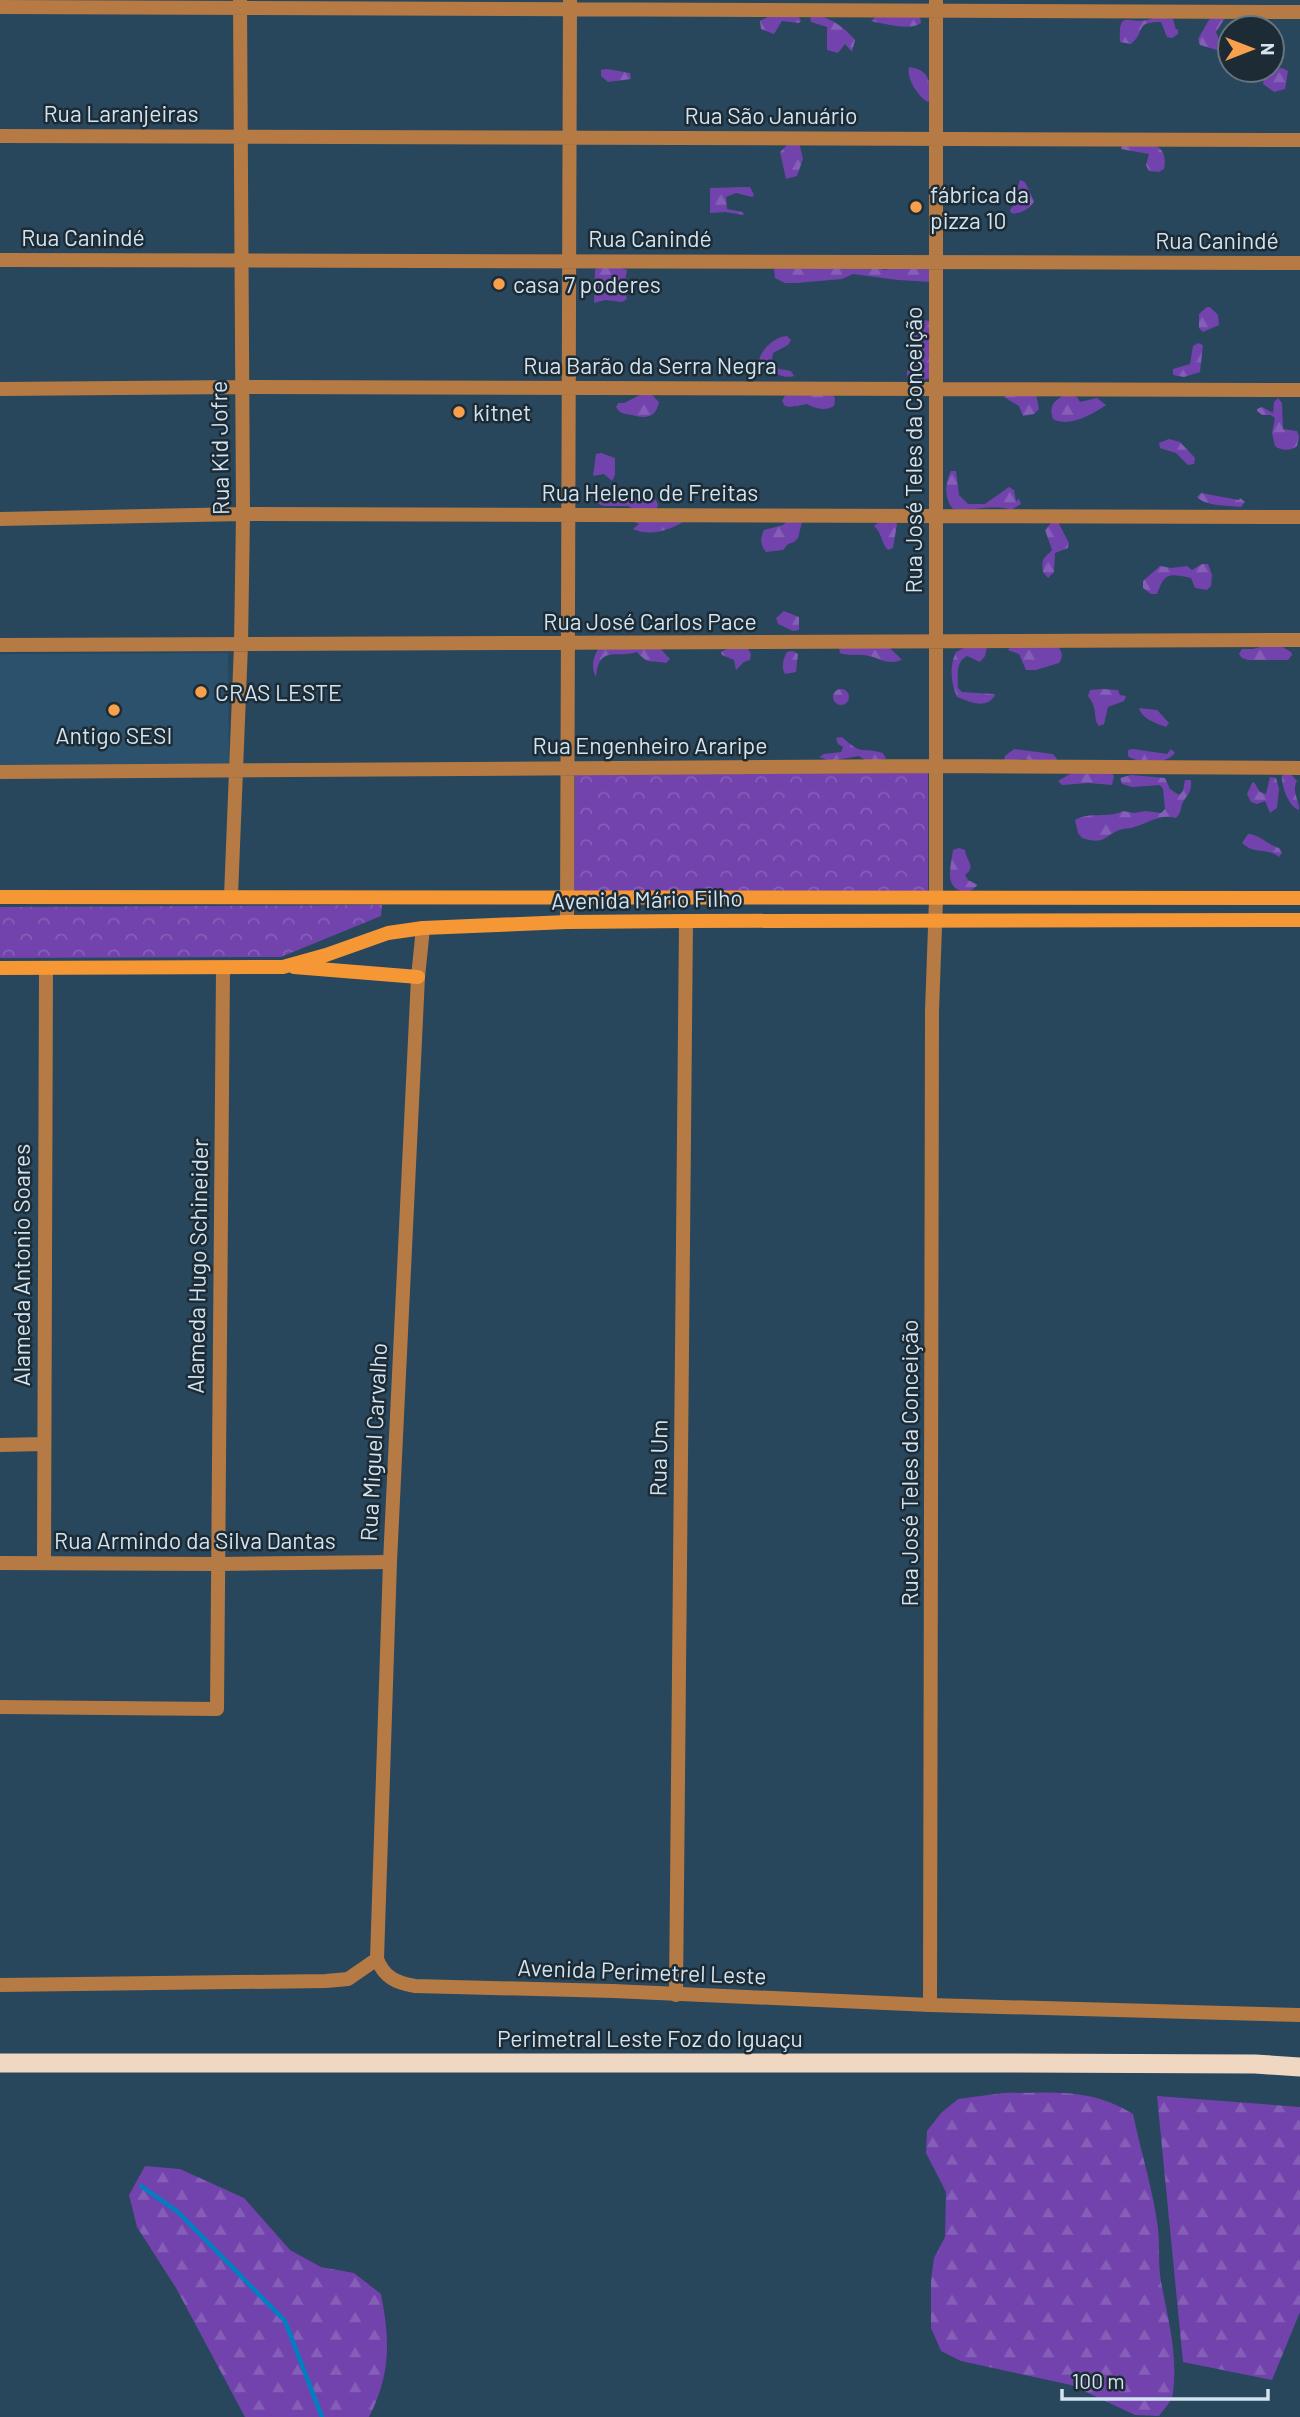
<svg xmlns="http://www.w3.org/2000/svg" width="1300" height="2417" font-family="Barlow,sans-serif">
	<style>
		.built { fill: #2c516c }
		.forest { fill: url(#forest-firs) }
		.park { fill: url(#park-crowns) }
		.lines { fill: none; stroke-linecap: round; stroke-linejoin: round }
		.stream { stroke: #0080c0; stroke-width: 4.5 }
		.minor { stroke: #b67a44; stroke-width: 14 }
		.tertiary { stroke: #b67a44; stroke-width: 14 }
		.secondary { stroke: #f69736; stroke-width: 14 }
		.trunk { stroke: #f0d7c2; stroke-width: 19 }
		.poi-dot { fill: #f9a04c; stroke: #1d2b35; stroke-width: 2.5 }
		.labels { text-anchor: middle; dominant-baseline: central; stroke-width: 5; stroke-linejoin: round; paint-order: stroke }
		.street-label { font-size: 23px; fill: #d2e4f1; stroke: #1d2b35 }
		.poi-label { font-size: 23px; fill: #d2e4f1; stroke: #1d2b35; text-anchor: start }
	</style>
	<defs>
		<pattern id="forest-firs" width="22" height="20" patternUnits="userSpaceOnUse" patternTransform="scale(1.75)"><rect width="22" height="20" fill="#7243ac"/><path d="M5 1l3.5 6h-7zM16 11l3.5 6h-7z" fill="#855eb8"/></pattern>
		<pattern id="park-crowns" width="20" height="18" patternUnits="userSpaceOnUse" patternTransform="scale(1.75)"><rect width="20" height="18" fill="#7243ac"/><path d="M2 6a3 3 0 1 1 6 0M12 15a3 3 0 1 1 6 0" fill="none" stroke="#855eb8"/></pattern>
	</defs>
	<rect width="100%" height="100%" fill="#28465c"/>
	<path class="built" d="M 228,653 L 229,766 L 0,766 L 0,654 Z"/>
	<path class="forest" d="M 775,13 L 799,17 L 801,21 L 799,23 L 782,21 L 774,34 L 761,29 L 760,21 Z
		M 1163,14 L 1173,19 L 1176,30 L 1178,29 L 1178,34 L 1172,38 L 1167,37 L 1161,22 C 1133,22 1147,31 1131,44 L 1120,42 C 1118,8 1128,24 1147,20 C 1152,19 1158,16 1163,14 Z
		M 816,15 C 833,19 844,27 855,40 L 852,52 L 845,44 L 838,53 L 827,50 L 827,27 L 811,22 L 810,16 Z
		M 875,17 L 920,17 L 921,23 C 910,31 887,24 874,22 L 871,21 Z
		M 1210,18 L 1225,18 L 1216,32 L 1222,47 L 1217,50 L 1200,45 L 1198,39 Z
		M 909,67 C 930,70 930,81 930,100 L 928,102 C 918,97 906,78 909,67 Z
		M 1282,68 L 1288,71 L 1285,89 L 1274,92 L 1263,84 L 1265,72 Z
		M 607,69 L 630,73 L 631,79 L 608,82 L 601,76 L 601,70 Z
		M 799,142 L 803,159 L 797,176 L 786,179 L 780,152 L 789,143 Z
		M 1122,143 C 1142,143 1170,139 1164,169 L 1159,172 L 1149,171 L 1146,165 L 1149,154 L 1121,149 Z
		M 1020,180 L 1025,182 L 1034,201 C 1031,209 1018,215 1011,213 L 1010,210 L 1020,196 L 1017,189 Z
		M 750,187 L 754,195 L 752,197 L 736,193 L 726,197 L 727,209 L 743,212 L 744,215 L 725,212 L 710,213 L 710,188 Z
		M 907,263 L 930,266 L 931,282 L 898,280 L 853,274 L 842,279 L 797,283 L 785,283 L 775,278 L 774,268 L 864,264 L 885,270 Z
		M 610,265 L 627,270 L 624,287 L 627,299 L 622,302 L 605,300 L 594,303 L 595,270 L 599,266 Z
		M 1207,307 L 1210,307 L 1218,315 L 1219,325 L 1203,332 L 1199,328 L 1199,314 Z
		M 924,320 L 930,321 L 930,378 L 919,381 L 907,378 L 907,371 L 917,365 C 920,348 904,332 924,320 Z
		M 787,336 L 791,340 L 788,345 L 773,353 L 772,359 L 779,369 L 791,371 L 794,376 C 782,380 767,369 759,360 C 762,349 774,337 787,336 Z
		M 1198,343 L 1203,345 L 1200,372 L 1184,377 L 1173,375 L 1173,369 L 1190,364 L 1193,346 Z
		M 787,392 L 832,394 L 835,398 L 834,406 C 826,411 815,409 807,404 L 790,407 L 785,406 L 782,401 Z
		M 1014,392 L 1036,393 L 1039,409 L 1034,414 L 1023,416 L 1019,406 L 1004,397 Z
		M 644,393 L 650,393 L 659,402 C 656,418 645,419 632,415 C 623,413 621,415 616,407 L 618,403 L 624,403 Z
		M 1066,394 L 1077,397 L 1080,402 L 1097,398 L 1106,405 C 1093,414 1069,428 1053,419 C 1048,405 1055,400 1066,394 Z
		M 1278,398 L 1282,403 L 1283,429 L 1297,431 L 1299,437 L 1297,446 C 1291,451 1281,451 1275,446 L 1272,433 L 1275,418 L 1271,415 L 1262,415 L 1257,411 L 1257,409 L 1262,407 L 1273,413 L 1274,402 Z
		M 1169,439 L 1180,442 L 1195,458 L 1194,464 L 1188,465 L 1176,453 L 1160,448 L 1159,443 Z
		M 601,453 L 615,458 L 615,475 L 612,481 L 604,474 L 593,476 L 596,454 Z
		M 951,471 L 956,471 L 959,495 L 968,504 L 985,504 L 1009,487 L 1014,490 L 1016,501 L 1019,499 L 1021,504 L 1011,510 C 993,503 973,512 953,509 C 944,499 945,482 951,471 Z
		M 605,492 C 622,499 638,497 656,500 L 658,505 L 656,510 L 645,515 L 628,506 L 604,506 L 593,502 L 595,497 Z
		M 1201,493 L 1239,500 L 1240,498 L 1245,502 L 1241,507 C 1227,505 1207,507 1197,497 Z
		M 883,519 L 894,519 L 897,524 L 893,548 L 888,550 C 881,543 882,533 874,526 Z
		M 686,520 C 671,530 650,537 633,529 L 639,524 L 635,522 Z
		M 787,521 L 802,522 L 798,538 L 794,542 L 788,544 L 783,550 L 766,552 C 760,545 760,538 764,530 L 783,525 Z
		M 1052,522 L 1058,522 L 1069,543 L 1068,548 L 1055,553 L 1054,572 L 1048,578 L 1043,572 C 1041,557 1044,559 1052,550 L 1045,530 Z
		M 1202,564 L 1208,564 L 1212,575 L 1211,586 L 1207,590 L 1195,588 L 1191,578 C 1167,573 1165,573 1157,594 L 1151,594 L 1143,588 L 1143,581 L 1160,566 L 1171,568 L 1187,566 L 1192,570 Z
		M 784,611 L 799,617 L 799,630 L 793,631 L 778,624 L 776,618 Z
		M 1012,645 L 1057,645 C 1062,652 1064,655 1059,663 L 1036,670 L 1026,670 L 1019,654 L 1008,650 Z
		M 600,646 L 659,647 L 670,659 L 666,663 C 651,660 648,665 637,652 C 616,659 599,644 596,677 C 590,666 594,655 600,646 Z
		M 1264,646 L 1281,646 L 1291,652 L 1292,655 L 1288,660 L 1248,660 L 1242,658 L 1239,654 L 1242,649 L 1253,649 Z
		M 731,647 L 747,647 L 751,654 L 750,660 L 744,662 L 736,670 L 734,660 L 722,655 L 721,652 Z
		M 987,647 L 985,656 L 980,662 L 967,656 C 955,662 958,676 958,688 L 962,692 L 993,694 L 995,695 C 987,710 970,702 957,697 C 951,683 949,667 956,652 L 964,648 Z
		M 839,648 L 890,648 L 902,660 C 884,666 879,656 863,655 C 855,654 848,656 840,653 Z
		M 793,651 L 798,654 L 796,672 L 785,674 C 781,667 783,659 787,652 Z
		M833 697a8 8 0 1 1 16 0a8 8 0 1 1-16 0Z
		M 1102,689 L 1118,690 L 1120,695 L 1126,696 L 1124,701 L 1108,707 L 1104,724 L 1099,726 C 1092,718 1099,710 1088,696 L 1090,690 Z
		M 1139,708 L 1157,710 L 1169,723 L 1166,727 C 1156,723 1142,719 1139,708 Z
		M 842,737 C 864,757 859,746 883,753 L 886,759 L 868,762 L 859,756 L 830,761 L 819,757 L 824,754 L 841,752 L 843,747 L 838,744 L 836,738 Z
		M 1014,749 L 1053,754 L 1057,759 L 1054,764 L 1025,759 L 1004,761 L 1005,756 Z
		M 1133,749 L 1167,754 L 1171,749 L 1175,753 C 1165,765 1140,765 1128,756 L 1128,750 Z
		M 1110,772 L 1114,776 L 1112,785 L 1088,783 L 1062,785 L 1058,781 L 1070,774 Z
		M 1289,772 L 1297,781 C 1291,792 1300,801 1299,810 C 1289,807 1281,786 1282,775 Z
		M 1131,775 L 1165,778 L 1170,789 L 1179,795 L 1183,791 L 1185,780 L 1191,780 C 1192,791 1188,794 1183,802 C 1180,808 1182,812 1176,818 C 1160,813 1148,823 1134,827 C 1131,829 1127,828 1123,829 C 1104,834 1107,846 1082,838 L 1078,833 L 1075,820 C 1090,811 1107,819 1123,811 L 1134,813 L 1145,811 L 1161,813 L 1165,809 L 1163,789 L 1160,785 L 1132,787 L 1122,784 L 1120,778 Z
		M 1270,777 L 1276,778 L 1279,789 L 1277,808 L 1270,813 L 1265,801 L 1257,804 L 1251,802 L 1247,794 L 1252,783 L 1254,782 L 1260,792 L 1266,794 Z
		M 1248,834 C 1260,834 1267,845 1279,848 L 1282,853 L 1279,857 C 1267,847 1254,855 1242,843 Z
		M 959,848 L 965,850 C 966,861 977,866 965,875 L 968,880 L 978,885 L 969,892 C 942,891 951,867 953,850 Z
		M 1003,2093 C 1051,2093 1090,2087 1133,2114 C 1141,2152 1153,2190 1158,2228 C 1160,2246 1158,2264 1161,2282 C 1168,2318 1178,2356 1173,2393 C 1172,2401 1164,2409 1159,2416 L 1135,2415 L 1071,2385 L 961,2361 L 941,2351 L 931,2328 L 931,2280 L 934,2258 L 945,2237 L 946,2192 L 926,2153 L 927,2131 L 941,2113 L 958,2099 Z
		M 1157,2096 L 1300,2107 L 1300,2312 L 1272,2380 L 1183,2362 Z
		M 145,2166 L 180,2169 L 244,2198 L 290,2250 L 321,2267 L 354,2273 L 381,2294 C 390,2340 391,2374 369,2417 L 245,2417 L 176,2288 L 137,2227 L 129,2195 Z"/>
	<path class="park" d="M 928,769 L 928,896 L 574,893 L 575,771 Z
		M 382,905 L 381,916 L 281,957 L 0,958 L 0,907 Z"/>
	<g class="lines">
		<path class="stream" d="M 141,2186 L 178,2212 L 285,2321 L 322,2417"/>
		<path class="minor" d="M 0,7 L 1300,12
			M 0,136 L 1300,140
			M 0,260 L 1300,263
			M 0,389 L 241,387 L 1300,390
			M 0,519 L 243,514 L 1300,517
			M 0,645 L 1300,640
			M 0,772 L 936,766 L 1300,768
			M 231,896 L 241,645 L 243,514 L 240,1
			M 567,922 L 570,0
			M 0,1445 L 43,1444
			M 0,1563 L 217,1564 L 390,1562
			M 44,1563 L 46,969
			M 0,1707 L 217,1709 L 223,968
			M 676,1995 L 686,921
			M 930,2005 L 932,1011 L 936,899 L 936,0"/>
		<path class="tertiary" d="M 423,928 L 418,977 L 390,1562 L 377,1959 C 384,1977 396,1983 415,1986 L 613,1991 L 930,2005 L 1300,2015
			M 0,1985 L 326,1981 L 348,1979 L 377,1959"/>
		<path class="secondary" d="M 0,897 L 1300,898
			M 294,967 L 418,977
			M 0,968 L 283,967 L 326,955 L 388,933 L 423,928 L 567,922 L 686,921 L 1300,920"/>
		<path class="trunk" d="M 0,2063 L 1003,2063 L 1255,2064 L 1300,2067"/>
	</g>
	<g class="poi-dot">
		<circle cx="916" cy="207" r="7"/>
		<circle cx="499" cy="284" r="7"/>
		<circle cx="459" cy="412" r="7"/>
		<circle cx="201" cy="692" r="7"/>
		<circle cx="114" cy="710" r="7"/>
	</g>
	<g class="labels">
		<g class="street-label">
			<text x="121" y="113">Rua Laranjeiras</text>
			<text x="771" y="115">Rua São Januário</text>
			<text x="83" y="237">Rua Canindé</text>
			<text x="650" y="238">Rua Canindé</text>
			<text x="1217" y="240">Rua Canindé</text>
			<text x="650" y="365">Rua Barão da Serra Negra</text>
			<text transform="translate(219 448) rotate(-91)">Rua Kid Jofre</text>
			<text transform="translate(913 450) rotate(-90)">Rua José Teles da Conceição</text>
			<text x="650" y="492">Rua Heleno de Freitas</text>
			<text x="650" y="621">Rua José Carlos Pace</text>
			<text x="650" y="745">Rua Engenheiro Araripe</text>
			<text transform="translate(647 899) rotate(-1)">Avenida Mário Filho</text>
			<text transform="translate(21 1265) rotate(-90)">Alameda Antonio Soares</text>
			<text transform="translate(197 1266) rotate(-89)">Alameda Hugo Schineider</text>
			<text transform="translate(373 1442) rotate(-87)">Rua Miguel Carvalho</text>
			<text transform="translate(658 1458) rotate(-89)">Rua Um</text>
			<text transform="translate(909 1463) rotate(-90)">Rua José Teles da Conceição</text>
			<text x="195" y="1540">Rua Armindo da Silva Dantas</text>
			<text transform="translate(642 1971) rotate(2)">Avenida Perimetrel Leste</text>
			<text x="650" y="2038">Perimetral Leste Foz do Iguaçu</text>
		</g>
		<g class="poi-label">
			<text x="930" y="194">fábrica da<tspan x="930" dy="26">pizza 10</tspan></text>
			<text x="513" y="284">casa 7 poderes</text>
			<text x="473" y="412">kitnet</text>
			<text x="215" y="692">CRAS LESTE</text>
			<text x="114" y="735" text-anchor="middle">Antigo SESI</text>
		</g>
	</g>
	<g transform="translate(1251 49) rotate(90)"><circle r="33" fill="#1d2b35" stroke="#657580" stroke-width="2"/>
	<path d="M0-5L12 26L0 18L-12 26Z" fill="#f9a04c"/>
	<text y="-10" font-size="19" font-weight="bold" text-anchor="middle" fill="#d2e4f1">N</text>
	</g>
	<path d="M1062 2389v10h206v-10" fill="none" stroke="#d2e4f1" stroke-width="3.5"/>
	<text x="1072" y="2389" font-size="21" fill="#d2e4f1" stroke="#1d2b35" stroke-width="5" paint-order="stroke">100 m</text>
</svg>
